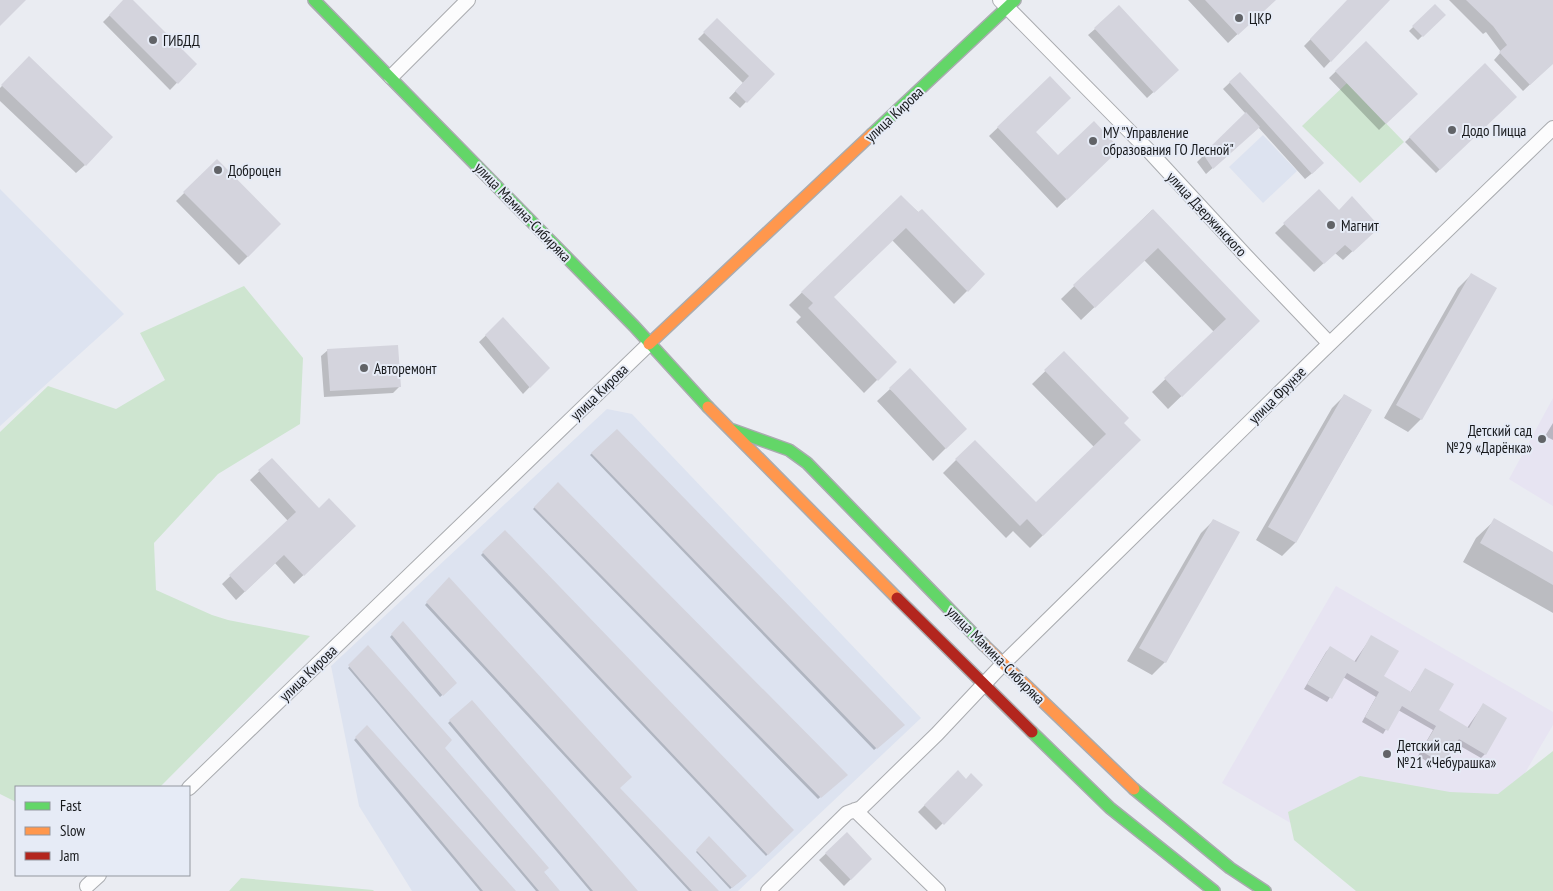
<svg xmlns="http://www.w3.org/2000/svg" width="1553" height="891" font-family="'PT Sans Narrow',sans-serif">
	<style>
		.built { fill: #dde3f0 }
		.education { fill: #e7e4f2 }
		.green { fill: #cee5d0 }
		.shadow { fill: #0003 }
		.building { fill: #d4d4dd }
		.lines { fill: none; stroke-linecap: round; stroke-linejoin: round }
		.street-casing { stroke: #a9abaf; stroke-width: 16 }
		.fast-casing { stroke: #a9abaf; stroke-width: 14 }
		.slow-casing { stroke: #a9abaf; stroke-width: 14 }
		.jam-casing { stroke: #a9abaf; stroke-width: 14 }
		.street { stroke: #fcfcfd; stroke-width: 14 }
		.fast { stroke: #63d668; stroke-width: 11 }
		.slow { stroke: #ff974d; stroke-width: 11 }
		.jam { stroke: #b3261e; stroke-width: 11 }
		.poi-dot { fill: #616367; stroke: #e6ebf6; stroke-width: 2 }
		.labels { text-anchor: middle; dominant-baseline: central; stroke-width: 4; stroke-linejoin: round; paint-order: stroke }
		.poi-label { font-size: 15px; fill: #17191c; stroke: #e6ebf6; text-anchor: start }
		.street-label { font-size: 15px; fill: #17191c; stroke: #e6ebf6 }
	</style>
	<rect width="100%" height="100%" fill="#eaecf2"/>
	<path class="built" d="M 1263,135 L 1297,171 L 1263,203 L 1229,167 Z
		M 0,189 L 124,314 L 0,426 Z
		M 607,409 L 632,414 L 921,718 L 738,891 L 412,891 L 359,806 L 331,666 Z"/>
	<path class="education" d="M 1553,398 L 1553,506 L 1509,479 Z
		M 1336,586 L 1553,712 L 1553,725 L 1456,891 L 1407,891 L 1222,783 Z"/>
	<path class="green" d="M 1347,83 L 1404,142 L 1360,183 L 1302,126 Z
		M 244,286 L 303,358 L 300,424 L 218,474 L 154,543 L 156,590 L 212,615 L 228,620 L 310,636 L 160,787 L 16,787 L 16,802 L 0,794 L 0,432 L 48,386 L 116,409 L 165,380 L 140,333 Z
		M 1553,751 L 1553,891 L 1356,891 L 1294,840 L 1288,812 L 1360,776 L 1450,792 L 1498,794 Z
		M 241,878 L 373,890 L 374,891 L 229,891 Z"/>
	<path class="shadow" d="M 125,0 L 131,0 L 195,64 L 170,90 L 103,22 Z
		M 1188,0 L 1274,0 L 1228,43 Z
		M 1349,0 L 1388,0 L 1324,68 L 1304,46 Z
		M 1449,0 L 1553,0 L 1553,63 L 1523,91 L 1494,60 L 1501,52 L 1486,32 L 1483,34 Z
		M 1435,6 L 1444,15 L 1418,40 L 1409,31 Z
		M 717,20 L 773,74 L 740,108 L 729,98 L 743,83 L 698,39 Z
		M 1095,29 L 1171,76 L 1147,98 L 1088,35 Z
		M 1366,42 L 1416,94 L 1379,130 L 1329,78 Z
		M 29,58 L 85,165 L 76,173 L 0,101 L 0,88 Z
		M 1485,65 L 1515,97 L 1436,173 L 1405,142 Z
		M 1240,73 L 1316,170 L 1305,179 L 1258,127 L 1206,174 L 1197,162 L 1246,114 L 1223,89 Z
		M 1050,78 L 1034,132 L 1058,157 L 1119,149 L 1057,208 L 989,136 Z
		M 217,161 L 280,224 L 239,265 L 176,201 Z
		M 1319,191 L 1339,212 L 1370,235 L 1343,260 L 1335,253 L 1314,272 L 1275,233 Z
		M 901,196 L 984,274 L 954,304 L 892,240 L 832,298 L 895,362 L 864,393 L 796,322 L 801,317 L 789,305 Z
		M 1152,210 L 1246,334 L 1168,409 L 1152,392 L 1214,332 L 1144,260 L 1081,320 L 1061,299 Z
		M 1471,275 L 1421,419 L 1408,432 L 1384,418 L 1458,288 Z
		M 503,319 L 548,368 L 523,394 L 479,342 Z
		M 328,350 L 399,387 L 393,393 L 324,397 L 321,356 Z
		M 1064,353 L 1122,423 L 1139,440 L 1030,548 L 1013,531 L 1006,538 L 943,473 L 975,441 L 1035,504 L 1094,447 L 1032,384 Z
		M 890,389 L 952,442 L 933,461 L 877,401 Z
		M 1345,395 L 1371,411 L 1295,543 L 1282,556 L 1256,540 L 1332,408 Z
		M 1553,423 L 1553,440 L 1545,436 Z
		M 617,431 L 903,725 L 874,750 L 590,455 Z
		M 272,459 L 319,510 L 346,535 L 294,584 L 275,563 L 236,600 L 222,584 L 288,521 L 250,480 Z
		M 558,484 L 846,775 L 818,799 L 533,509 Z
		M 1214,520 L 1238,533 L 1165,662 L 1152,675 L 1127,661 L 1201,533 Z
		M 1495,520 L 1553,553 L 1553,613 L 1463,562 L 1476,538 Z
		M 505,531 L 792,830 L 766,856 L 481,555 Z
		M 449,579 L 618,788 L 717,891 L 689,891 L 425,605 Z
		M 403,623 L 456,683 L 440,697 L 390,637 Z
		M 1372,636 L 1382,676 L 1410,693 L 1426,669 L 1437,710 L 1467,728 L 1483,705 L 1485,754 L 1481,758 L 1455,743 L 1438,768 L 1418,756 L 1433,730 L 1398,710 L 1383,734 L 1362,722 L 1376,697 L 1343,677 L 1327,702 L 1304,689 L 1326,652 L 1330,648 L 1354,662 Z
		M 368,647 L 443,748 L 559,891 L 536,891 L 348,668 Z
		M 472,701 L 636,891 L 590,891 L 448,723 Z
		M 367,727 L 514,891 L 480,891 L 354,740 Z
		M 958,772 L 966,780 L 981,785 L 936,830 L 918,812 Z
		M 847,834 L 871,859 L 844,886 L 819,860 Z
		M 709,838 L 746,876 L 730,889 L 696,852 Z"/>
	<path class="building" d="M 0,0 L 26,0 L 0,26 Z
		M 123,0 L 133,0 L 197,64 L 178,84 L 109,15 Z
		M 1205,0 L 1276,0 L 1238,35 Z
		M 1347,0 L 1390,0 L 1331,62 L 1310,39 Z
		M 1466,0 L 1553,0 L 1553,64 L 1530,85 L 1499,52 L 1507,45 L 1493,26 Z
		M 1435,4 L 1446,15 L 1423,37 L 1412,26 Z
		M 1119,5 L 1179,70 L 1154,93 L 1094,28 Z
		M 717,18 L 775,74 L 747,103 L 735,91 L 749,76 L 703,32 Z
		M 1366,41 L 1418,94 L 1386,124 L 1335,71 Z
		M 29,56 L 113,137 L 86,166 L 1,85 Z
		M 1485,63 L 1517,97 L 1440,170 L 1409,137 Z
		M 1240,72 L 1324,163 L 1312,174 L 1229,82 Z
		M 1050,76 L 1071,98 L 1036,132 L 1058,155 L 1094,121 L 1120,149 L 1067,200 L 997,127 Z
		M 1246,112 L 1260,127 L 1213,169 L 1203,154 Z
		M 217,159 L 281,224 L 248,257 L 183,192 Z
		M 1319,189 L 1339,210 L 1352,196 L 1380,227 L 1353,252 L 1345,245 L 1324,264 L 1283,223 Z
		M 901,195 L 918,212 L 922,209 L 985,274 L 968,292 L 906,228 L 834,297 L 897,362 L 878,381 L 808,308 L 813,303 L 801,292 Z
		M 1153,209 L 1260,321 L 1182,397 L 1164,378 L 1226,319 L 1158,248 L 1095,308 L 1073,285 Z
		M 1471,273 L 1497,288 L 1422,420 L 1396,405 Z
		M 503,317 L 550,368 L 530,388 L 485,335 Z
		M 398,345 L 401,387 L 330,391 L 327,349 Z
		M 1064,351 L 1129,418 L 1124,423 L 1141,440 L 1043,536 L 1027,519 L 1020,526 L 955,459 L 975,440 L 1036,502 L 1106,434 L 1044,370 Z
		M 910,368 L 967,429 L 946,449 L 889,388 Z
		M 1344,394 L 1372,410 L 1296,543 L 1268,527 Z
		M 617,429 L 905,725 L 877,749 L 591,453 Z
		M 272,458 L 319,508 L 329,498 L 356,526 L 304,576 L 284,555 L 245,592 L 229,575 L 296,512 L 258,470 Z
		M 558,482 L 848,775 L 821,798 L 534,507 Z
		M 1494,518 L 1553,552 L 1553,585 L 1480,543 Z
		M 1213,519 L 1240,532 L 1166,663 L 1139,648 Z
		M 505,530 L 794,830 L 768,855 L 482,552 Z
		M 449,577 L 632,777 L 620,788 L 719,891 L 692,891 L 426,602 Z
		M 403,621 L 457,683 L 443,696 L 391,634 Z
		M 1371,635 L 1399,651 L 1384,676 L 1411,692 L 1425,668 L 1454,684 L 1439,710 L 1469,728 L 1483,703 L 1507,718 L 1486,755 L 1459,739 L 1443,764 L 1421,751 L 1436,726 L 1402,706 L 1388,731 L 1365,717 L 1379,692 L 1347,673 L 1332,699 L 1307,684 L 1330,646 L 1356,662 Z
		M 368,645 L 452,740 L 445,748 L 549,868 L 544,872 L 560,891 L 539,891 L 348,665 Z
		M 472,700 L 638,891 L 593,891 L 449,720 Z
		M 367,725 L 516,891 L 483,891 L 355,737 Z
		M 958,770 L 966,779 L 971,773 L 983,785 L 944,825 L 924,805 Z
		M 847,832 L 872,859 L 851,880 L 825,853 Z
		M 709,836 L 747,876 L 732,888 L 696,850 Z"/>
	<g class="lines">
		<g class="street-casing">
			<path id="street" d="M 1000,0 L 1150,152 L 1245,255 L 1329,343
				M 391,77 L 468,0
				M 189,788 L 649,344
				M 855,810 L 938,891
				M 87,886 L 99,875
				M 768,891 L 847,813 L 861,808 L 937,734 L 1003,664 L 1320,353 L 1553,128"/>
		</g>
		<g class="fast-casing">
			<path id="fast" d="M 314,0 L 634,326 L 708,407
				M 872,134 L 1015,0
				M 733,430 L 789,450 L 807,463 L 984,645
				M 1032,732 L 1110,808 L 1214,891
				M 1134,789 L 1230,868 L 1265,891"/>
		</g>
		<g class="slow-casing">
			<path id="slow" d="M 649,344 L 872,134
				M 708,407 L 897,598
				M 984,645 L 1134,789"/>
		</g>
		<g class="jam-casing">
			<path id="jam" d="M 897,598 L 1032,732"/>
		</g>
		<use href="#street" class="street"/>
		<use href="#fast" class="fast"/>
		<use href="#slow" class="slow"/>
		<use href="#jam" class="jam"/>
	</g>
	<g class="poi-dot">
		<circle cx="1239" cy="18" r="5"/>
		<circle cx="153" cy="40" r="5"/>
		<circle cx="1452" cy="130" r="5"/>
		<circle cx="1093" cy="141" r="5"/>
		<circle cx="218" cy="170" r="5"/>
		<circle cx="1331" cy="225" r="5"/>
		<circle cx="364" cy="368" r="5"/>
		<circle cx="1542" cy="439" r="5"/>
		<circle cx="1387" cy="754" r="5"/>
	</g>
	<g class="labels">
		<g class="poi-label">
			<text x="1249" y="18">ЦКР</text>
			<text x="163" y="40">ГИБДД</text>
			<text x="1462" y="130">Додо Пицца</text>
			<text x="1103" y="132">МУ "Управление<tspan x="1103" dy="17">образования ГО Лесной"</tspan></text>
			<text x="228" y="170">Доброцен</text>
			<text x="1341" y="225">Магнит</text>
			<text x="374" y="368">Авторемонт</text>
			<text x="1532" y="430" text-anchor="end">Детский сад<tspan x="1532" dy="17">№29 «Дарёнка»</tspan></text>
			<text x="1397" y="745">Детский сад<tspan x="1397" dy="17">№21 «Чебурашка»</tspan></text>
		</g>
		<g class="street-label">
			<text transform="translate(894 114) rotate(-43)">улица Кирова</text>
			<text transform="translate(523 212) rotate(46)">улица Мамина-Сибиряка</text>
			<text transform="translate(1207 214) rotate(47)">улица Дзержинского</text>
			<text transform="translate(599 392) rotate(-44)">улица Кирова</text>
			<text transform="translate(1277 395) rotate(-45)">улица Фрунзе</text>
			<text transform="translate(996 655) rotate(45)">улица Мамина-Сибиряка</text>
			<text transform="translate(308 673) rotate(-44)">улица Кирова</text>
		</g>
	</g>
	<rect x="15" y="786" width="175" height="90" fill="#e6ebf6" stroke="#93979f"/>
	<rect x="25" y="802" width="25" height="8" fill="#63d668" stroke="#93979f"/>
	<text x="60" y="811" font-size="15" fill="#17191c">Fast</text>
	<rect x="25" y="827" width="25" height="8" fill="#ff974d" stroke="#93979f"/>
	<text x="60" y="836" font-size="15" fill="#17191c">Slow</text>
	<rect x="25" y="852" width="25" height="8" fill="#b3261e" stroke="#93979f"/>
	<text x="60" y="861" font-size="15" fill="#17191c">Jam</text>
</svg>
